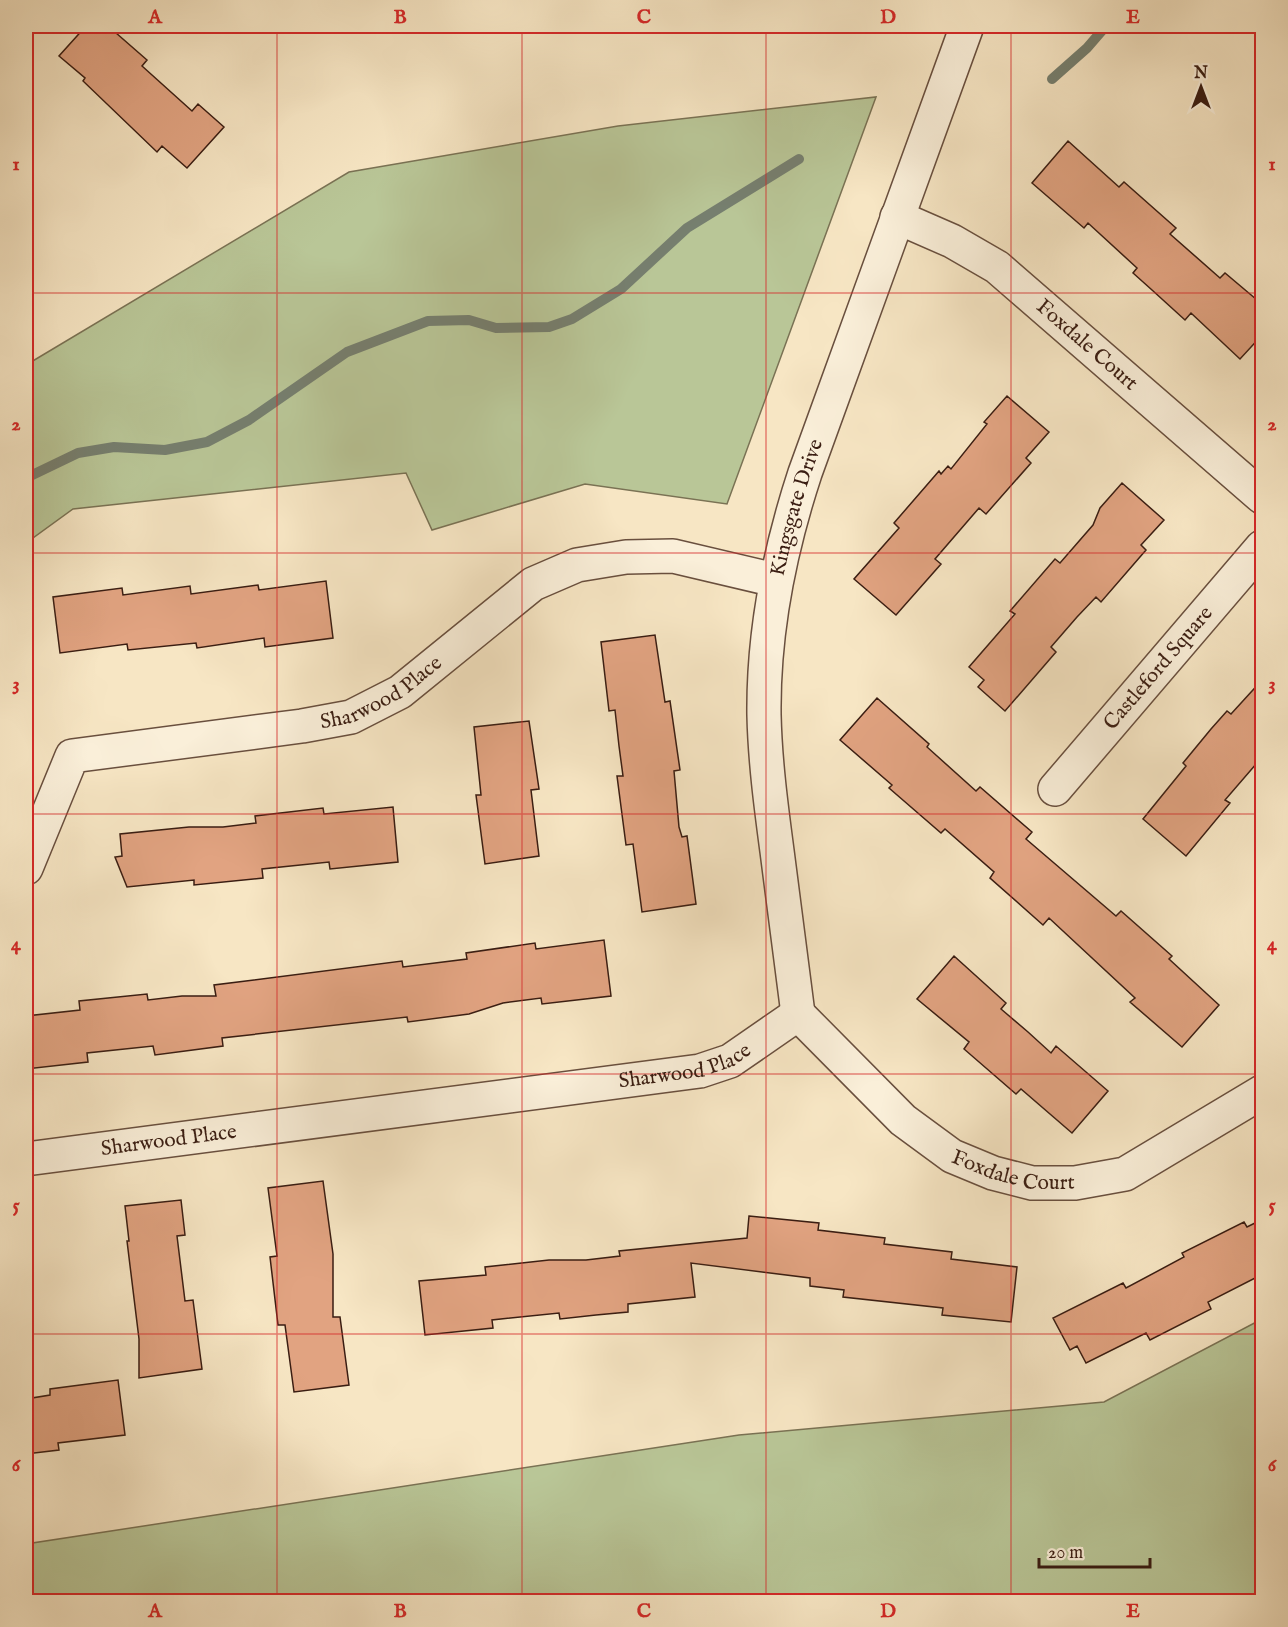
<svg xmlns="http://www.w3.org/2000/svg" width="1288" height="1627" font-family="'IM FELL English',serif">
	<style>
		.green { fill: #b9c697; stroke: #7a7254; stroke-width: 1.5 }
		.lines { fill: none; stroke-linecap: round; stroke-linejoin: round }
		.stream { stroke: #767f6f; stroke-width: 10 }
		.building { fill: #e1a381; stroke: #3a1d12; stroke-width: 1.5 }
		.street-casing { stroke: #694f3e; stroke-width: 36 }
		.street { stroke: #faefd9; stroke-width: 33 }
		.grid { fill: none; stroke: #d62828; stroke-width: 1.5; stroke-opacity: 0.55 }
		.labels { text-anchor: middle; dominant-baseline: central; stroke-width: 5; stroke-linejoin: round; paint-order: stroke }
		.street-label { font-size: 21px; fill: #3a1d12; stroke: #faefd9 }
		.neatline { fill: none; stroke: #d62828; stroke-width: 2 }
		.grid-label { font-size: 20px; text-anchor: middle; font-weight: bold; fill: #d62828 }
	</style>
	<rect width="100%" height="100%" fill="#f7e6c4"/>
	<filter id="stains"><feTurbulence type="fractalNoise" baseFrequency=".00333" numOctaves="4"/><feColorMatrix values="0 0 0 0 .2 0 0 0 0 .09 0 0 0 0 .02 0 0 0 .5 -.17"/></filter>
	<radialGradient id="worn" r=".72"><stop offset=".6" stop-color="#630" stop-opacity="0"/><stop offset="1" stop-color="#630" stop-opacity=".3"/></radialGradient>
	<path class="green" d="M 876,97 L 727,504 L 585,484 L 432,530 L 406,473 L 73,509 L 26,543 L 26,365 L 349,172 L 618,126 Z
		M 1262,1319 L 1262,1601 L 26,1601 L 26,1544 L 739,1435 L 1104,1402 Z"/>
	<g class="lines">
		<path class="stream" d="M 1052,79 L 1087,48 L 1106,26
			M 26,478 L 78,453 L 114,447 L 165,450 L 207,442 L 249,420 L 347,352 L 428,321 L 469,320 L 496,328 L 549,327 L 572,319 L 621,289 L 687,228 L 799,159"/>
	</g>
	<path class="building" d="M 86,26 L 108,26 L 147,60 L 142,66 L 192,111 L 198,104 L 224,127 L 187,168 L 162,146 L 157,152 L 83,81 L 85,78 L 59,56 Z
		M 1068,141 L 1119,187 L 1124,182 L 1176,228 L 1170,234 L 1220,278 L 1225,273 L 1263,305 L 1263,334 L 1240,359 L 1191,313 L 1185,320 L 1152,290 L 1133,273 L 1137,268 L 1088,223 L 1084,228 L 1032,183 Z
		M 1007,396 L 1049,432 L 1026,458 L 1031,463 L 986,514 L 979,508 L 935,559 L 941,564 L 896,615 L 854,579 L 899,528 L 894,523 L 939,471 L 941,474 L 948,466 L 951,469 L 987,424 L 984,422 Z
		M 1122,483 L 1164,520 L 1141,545 L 1146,550 L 1101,602 L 1096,597 L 1077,617 L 1051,647 L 1056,652 L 1005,711 L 978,687 L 984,680 L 969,667 L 1015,614 L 1010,611 L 1055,559 L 1060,563 L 1093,525 L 1100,508 Z
		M 326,581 L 333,638 L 265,647 L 264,638 L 197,648 L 196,643 L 128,650 L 127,644 L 60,653 L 53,597 L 122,588 L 123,595 L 190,586 L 191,594 L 258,585 L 259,590 Z
		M 655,635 L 665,702 L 670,701 L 680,770 L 674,771 L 679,827 L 682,837 L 687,836 L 696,904 L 642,912 L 633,844 L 626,845 L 617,776 L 623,776 L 619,746 L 615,710 L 609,711 L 601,642 Z
		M 1263,679 L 1263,756 L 1225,800 L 1230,803 L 1186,856 L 1143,819 L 1186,766 L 1183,763 L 1211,729 L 1227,711 L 1231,714 Z
		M 877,698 L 929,744 L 927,747 L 976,791 L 980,787 L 1032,832 L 1026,839 L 1116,916 L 1121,911 L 1172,956 L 1169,959 L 1219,1005 L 1182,1047 L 1130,1002 L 1135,998 L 1049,918 L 1043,925 L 990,878 L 994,872 L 945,829 L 941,833 L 889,788 L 892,785 L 840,740 Z
		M 529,721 L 539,789 L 531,790 L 539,856 L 485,864 L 476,795 L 481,795 L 474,727 Z
		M 393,807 L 398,862 L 330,869 L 329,862 L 262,869 L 263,878 L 194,885 L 194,880 L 127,887 L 115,857 L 122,856 L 120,834 L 189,827 L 223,827 L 256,823 L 255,816 L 323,808 L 324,814 Z
		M 604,940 L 611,996 L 542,1004 L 541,998 L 503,1003 L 469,1014 L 408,1022 L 407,1017 L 222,1038 L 223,1046 L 155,1055 L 153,1046 L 87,1053 L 88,1062 L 26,1069 L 26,1016 L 80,1010 L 79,1001 L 147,994 L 148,1000 L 182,996 L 216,996 L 214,985 L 402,961 L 403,967 L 467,959 L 466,953 L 535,943 L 536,949 Z
		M 954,956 L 1006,1003 L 1001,1009 L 1028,1032 L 1051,1053 L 1056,1046 L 1108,1091 L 1072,1133 L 1021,1089 L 1016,1094 L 964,1049 L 969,1042 L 917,999 Z
		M 323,1181 L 333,1254 L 333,1317 L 340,1317 L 349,1385 L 294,1392 L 285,1325 L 278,1325 L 270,1257 L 277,1256 L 268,1188 Z
		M 181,1200 L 185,1235 L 177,1236 L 185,1301 L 193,1300 L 202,1369 L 139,1378 L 139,1339 L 127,1241 L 129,1241 L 125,1206 Z
		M 749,1216 L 819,1223 L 818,1230 L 885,1238 L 884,1244 L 952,1252 L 951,1259 L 1017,1267 L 1011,1322 L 942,1315 L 943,1308 L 843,1297 L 844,1290 L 810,1286 L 810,1278 L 691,1263 L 695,1297 L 628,1304 L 628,1312 L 596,1315 L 560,1319 L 559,1313 L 492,1320 L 493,1328 L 425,1335 L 419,1281 L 486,1275 L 485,1267 L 549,1260 L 586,1260 L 620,1256 L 619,1251 L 747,1238 Z
		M 1263,1219 L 1263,1274 L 1208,1302 L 1211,1309 L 1150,1340 L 1146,1333 L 1086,1363 L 1077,1346 L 1070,1350 L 1053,1318 L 1123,1283 L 1126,1288 L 1184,1257 L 1182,1253 L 1244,1222 L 1247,1227 Z
		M 118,1380 L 125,1435 L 58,1443 L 59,1450 L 26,1454 L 26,1399 L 50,1395 L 50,1389 Z"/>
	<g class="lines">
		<g class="street-casing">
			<g id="street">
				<path id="s1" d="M 897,217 L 952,241 L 997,267 L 1262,497"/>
				<path id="s2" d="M 1055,789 L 1262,547"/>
				<path id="s3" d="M 26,868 L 72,756 L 302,726 L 351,717 L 400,692 L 533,584 L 577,565 L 626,557 L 673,556 L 775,580"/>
				<path id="s4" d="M 798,1014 C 791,960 784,905 777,851 C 771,806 765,760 764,715 C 763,631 779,552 805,473 L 967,26"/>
				<path id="s5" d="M 798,1014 L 903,1120 L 952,1156 L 993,1173 L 1032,1183 L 1075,1183 L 1125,1174 L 1262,1092"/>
				<path id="s6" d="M 26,1159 L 700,1071 L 730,1061 L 798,1014"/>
			</g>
		</g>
		<use href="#street" class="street"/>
	</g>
	<path class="grid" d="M 277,26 L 277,1602M 522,26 L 522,1602M 766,26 L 766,1602M 1011,26 L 1011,1602M 26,293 L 1262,293M 26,553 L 1262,553M 26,814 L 1262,814M 26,1074 L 1262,1074M 26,1334 L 1262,1334"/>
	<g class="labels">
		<g class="street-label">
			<text stroke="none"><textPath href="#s1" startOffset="231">Foxdale Court</textPath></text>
			<text stroke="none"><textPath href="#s4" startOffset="512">Kingsgate Drive</textPath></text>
			<text stroke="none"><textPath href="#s2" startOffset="159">Castleford Square</textPath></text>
			<text stroke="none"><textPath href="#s3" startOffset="440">Sharwood Place</textPath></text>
			<text stroke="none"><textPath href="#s6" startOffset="666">Sharwood Place</textPath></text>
			<text stroke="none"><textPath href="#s6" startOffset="144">Sharwood Place</textPath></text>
			<text stroke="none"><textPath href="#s5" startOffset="274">Foxdale Court</textPath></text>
		</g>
	</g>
	<rect width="1288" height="1627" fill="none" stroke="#f7e6c4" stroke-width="66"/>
	<g transform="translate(1201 87)" stroke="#faefd9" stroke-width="4.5" paint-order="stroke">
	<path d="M0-4.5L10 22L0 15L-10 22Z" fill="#3a1d12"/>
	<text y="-9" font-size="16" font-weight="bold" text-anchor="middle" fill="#3a1d12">N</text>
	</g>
	<path d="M1039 1558v9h111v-9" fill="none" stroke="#3a1d12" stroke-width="3"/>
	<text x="1048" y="1558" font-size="18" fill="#3a1d12" stroke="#faefd9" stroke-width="4.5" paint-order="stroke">20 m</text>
	<rect x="33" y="33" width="1222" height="1561" class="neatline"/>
	<g class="grid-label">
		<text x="155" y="23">A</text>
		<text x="400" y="23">B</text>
		<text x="644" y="23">C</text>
		<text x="888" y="23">D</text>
		<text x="1133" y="23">E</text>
		<text x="16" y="170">1</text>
		<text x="1272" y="170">1</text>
		<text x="16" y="430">2</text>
		<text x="1272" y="430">2</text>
		<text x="16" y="690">3</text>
		<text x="1272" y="690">3</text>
		<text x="16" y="950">4</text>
		<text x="1272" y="950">4</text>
		<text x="16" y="1211">5</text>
		<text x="1272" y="1211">5</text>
		<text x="16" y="1471">6</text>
		<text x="1272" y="1471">6</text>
		<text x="155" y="1617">A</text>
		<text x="400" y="1617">B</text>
		<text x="644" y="1617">C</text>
		<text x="888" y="1617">D</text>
		<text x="1133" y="1617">E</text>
	</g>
	<rect width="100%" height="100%" filter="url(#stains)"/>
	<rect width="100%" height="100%" fill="url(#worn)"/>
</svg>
